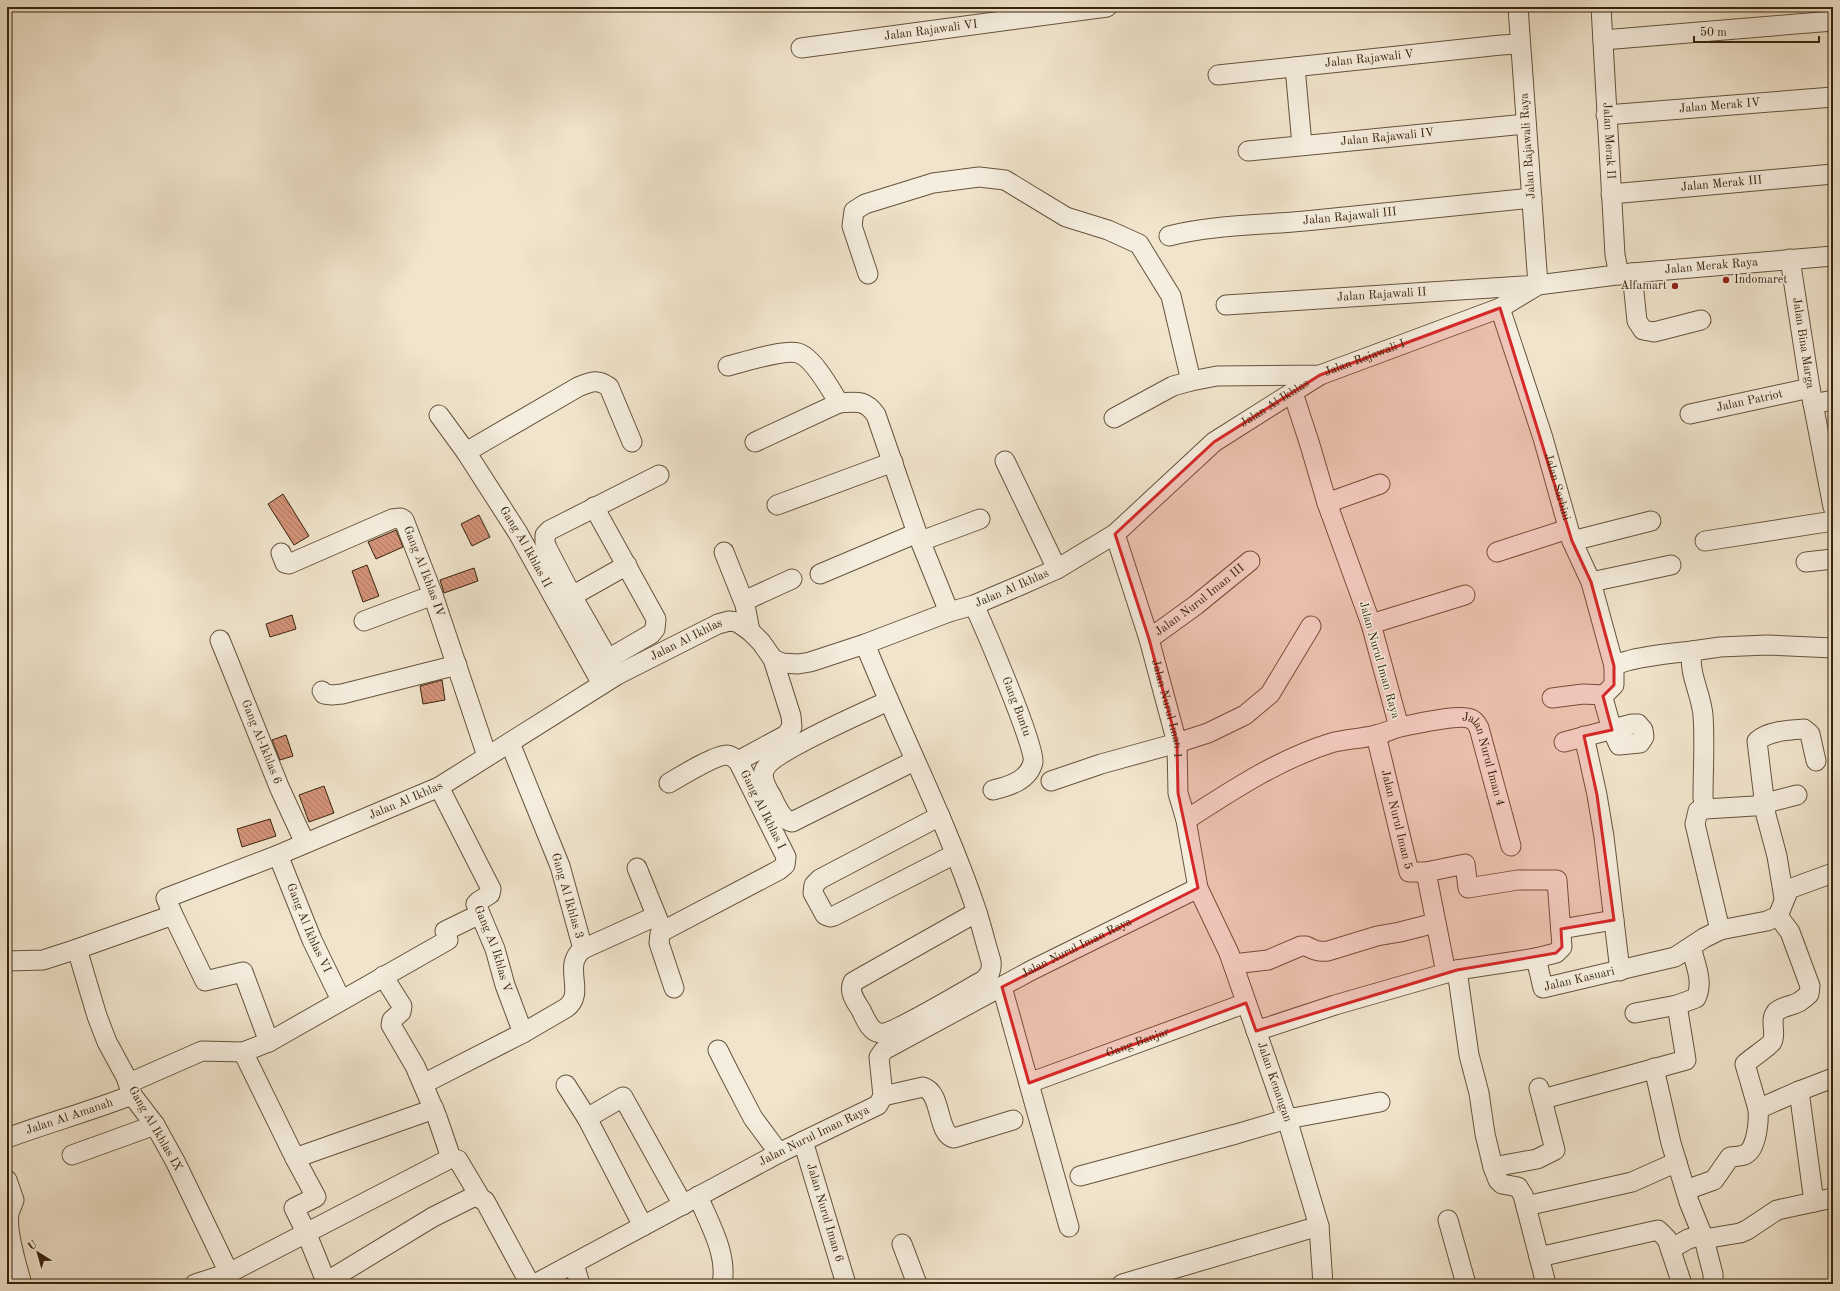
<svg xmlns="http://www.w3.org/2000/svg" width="1840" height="1291" font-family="'Old Standard TT',serif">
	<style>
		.building { fill: url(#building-back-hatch); stroke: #37230b }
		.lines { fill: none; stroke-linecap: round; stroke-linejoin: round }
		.minor-casing { stroke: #65533b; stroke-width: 21 }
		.minor { stroke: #f5edde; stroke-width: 19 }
		.marked { fill: #d62828; fill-opacity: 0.2; stroke: #d62828; stroke-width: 3; stroke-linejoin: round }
		.poi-dot { fill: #8f2418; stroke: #f5edde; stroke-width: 1.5 }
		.labels { text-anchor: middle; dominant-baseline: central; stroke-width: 3; stroke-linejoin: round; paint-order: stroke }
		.street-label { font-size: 12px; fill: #37230b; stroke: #f5edde }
		.poi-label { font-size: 12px; fill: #37230b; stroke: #f5edde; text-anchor: start }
	</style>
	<defs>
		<pattern id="building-back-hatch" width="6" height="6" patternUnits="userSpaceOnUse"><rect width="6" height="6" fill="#d49379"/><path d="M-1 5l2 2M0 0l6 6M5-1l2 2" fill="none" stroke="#ad7861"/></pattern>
	</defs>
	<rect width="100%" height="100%" fill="#f0e4cc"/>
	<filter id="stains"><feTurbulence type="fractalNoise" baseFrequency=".005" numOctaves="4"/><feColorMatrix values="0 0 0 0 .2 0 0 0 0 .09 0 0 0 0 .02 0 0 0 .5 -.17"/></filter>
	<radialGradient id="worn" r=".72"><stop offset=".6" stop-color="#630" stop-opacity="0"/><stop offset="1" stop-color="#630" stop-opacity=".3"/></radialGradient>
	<path class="building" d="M 283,494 L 309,536 L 294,545 L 268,504 Z
		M 479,515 L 490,537 L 472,546 L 461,524 Z
		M 396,530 L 403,547 L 376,559 L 368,542 Z
		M 367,565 L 379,596 L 363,602 L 352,571 Z
		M 474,568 L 478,581 L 444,593 L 440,580 Z
		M 292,615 L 296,629 L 270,637 L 266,624 Z
		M 442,680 L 445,700 L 423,704 L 420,686 Z
		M 286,735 L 293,756 L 280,760 L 272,740 Z
		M 324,786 L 334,813 L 309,822 L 299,795 Z
		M 270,819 L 276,836 L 242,847 L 237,829 Z"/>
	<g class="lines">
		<g class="minor-casing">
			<g id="minor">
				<path id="s1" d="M 1601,7 L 1615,255 L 1619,275"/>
				<path d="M 1603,40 L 1833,21"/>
				<path id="s2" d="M 801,48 L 1107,7"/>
				<path d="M 1295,67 L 1302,145"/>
				<path id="s3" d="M 1218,75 L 1501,45 L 1520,44"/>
				<path id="s4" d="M 1606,115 L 1833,97"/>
				<path id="s5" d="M 1248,151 L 1526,124"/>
				<path id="s6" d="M 1611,194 L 1833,174"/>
				<path id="s7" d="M 1169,236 C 1210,225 1262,225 1305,221 C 1380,214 1456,206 1532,198"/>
				<path id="s8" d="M 1790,259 L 1810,388 L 1833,507"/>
				<path d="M 1632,273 L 1637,321 L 1643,330 L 1654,332 L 1701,320"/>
				<path d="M 868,274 L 852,226 L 854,211 L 865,204 L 933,183 L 979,177 L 1005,180 L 1066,217 L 1108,230 L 1139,244 L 1171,296 L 1191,381"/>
				<path id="s9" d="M 1226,305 L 1538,285 L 1518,7"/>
				<path id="s10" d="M 1500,308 L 1543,438 L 1572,541 L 1591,582 L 1614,666"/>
				<path d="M 728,366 C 744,362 784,349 798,353 C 813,357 831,390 839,403 C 856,402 865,399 876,415 L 917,533 L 949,612"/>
				<path d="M 1813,404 L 1833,400"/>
				<path id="s11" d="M 1690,414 L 1810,388"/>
				<path id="s12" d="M 439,415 L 466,452 L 518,533 L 602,684"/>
				<path id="s13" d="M 1114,418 L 1173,386 L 1191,381 L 1217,376 L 1320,375 L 1500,308 L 1538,285 L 1632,273 L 1833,256"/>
				<path d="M 755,442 L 839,403"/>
				<path d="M 466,452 L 578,387 C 590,382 597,378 609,387 L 632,442"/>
				<path d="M 1005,461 L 1057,569"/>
				<path d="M 1327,503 L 1380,484"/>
				<path d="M 777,505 L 893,462"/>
				<path d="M 594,507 L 656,619 L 655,629 L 651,634 L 608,659"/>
				<path id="s14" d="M 1115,534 L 1149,639 L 1177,743 L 1178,793 L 1186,820 L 1198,888 L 1229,953 L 1287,1119 L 1319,1226 L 1323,1284"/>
				<path d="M 921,541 L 980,519"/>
				<path d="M 1572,541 L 1651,521"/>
				<path d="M 1705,541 L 1833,521"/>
				<path d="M 724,552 L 745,605 L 750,631"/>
				<path d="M 1497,552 L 1568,529"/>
				<path id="s15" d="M 281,553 L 285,563 L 289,564 L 392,519 L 401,518 L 404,520 L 433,595 L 487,756"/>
				<path d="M 1806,562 L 1833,559"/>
				<path d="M 820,574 L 917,533"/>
				<path d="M 1591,582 L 1671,565"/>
				<path d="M 572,596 L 627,565"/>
				<path d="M 744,601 L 792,579"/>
				<path id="s16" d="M 974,605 C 984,627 1036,747 1033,762 C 1029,780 1010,786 993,790"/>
				<path d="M 364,621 L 433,595"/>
				<path d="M 1371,624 L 1465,595"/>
				<path id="s17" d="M 1149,639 L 1196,605 L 1250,561"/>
				<path id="s18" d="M 220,640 L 280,789 L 305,843"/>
				<path d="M 865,644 C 901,734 946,820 977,912 C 982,928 986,945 991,961 C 992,970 990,974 984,980 C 968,989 891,1035 880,1033 C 870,1032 865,1018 861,1010 C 856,1002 848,992 853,982 L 977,912"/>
				<path d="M 617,675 L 572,596 L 548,550 L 545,543 L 545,535 L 550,530 L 659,475"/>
				<path d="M 322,691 L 324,694 L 332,695 L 342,694 L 457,665"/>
				<path d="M 1552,698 L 1583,694 L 1604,695"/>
				<path d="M 888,701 C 867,711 769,753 764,771 C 761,780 768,790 772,797 C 776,806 782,820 792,822 L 914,761"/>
				<path id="s19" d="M 1399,727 C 1413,725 1459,713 1471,719 C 1474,720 1477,724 1479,728 L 1511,846"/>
				<path id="s20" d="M 1376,735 L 1409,872 L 1426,872 L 1465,864 L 1468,888 L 1518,880 L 1557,880 L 1562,947 L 1556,953 L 1536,958"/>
				<path d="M 1584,736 L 1597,795 L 1604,837 L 1620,971"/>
				<path d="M 1564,742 L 1632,724 L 1638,724 L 1643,730 L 1644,737 L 1640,743 L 1619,745 L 1612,730 L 1603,698 L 1604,695 L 1614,685 L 1614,666 C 1629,657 1673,653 1692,651"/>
				<path d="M 738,761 L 786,735 L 792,727 L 791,716 L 773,659"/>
				<path d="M 1051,781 L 1101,764 L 1177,743 L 1208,733 L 1245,715 L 1270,694 L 1311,626"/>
				<path id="s21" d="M 669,783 C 681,776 715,755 727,755 C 731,755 735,759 738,761 L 786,857 L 785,865 L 779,870 L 663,931 L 660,934 L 659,943 L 674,988"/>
				<path id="s22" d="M 439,787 L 491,889 L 490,894 L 479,901 L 476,904 L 495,949 L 505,985 L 523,1033"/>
				<path d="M 1705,809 L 1754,806 L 1797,795"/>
				<path d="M 940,816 L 820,879 L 814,885 L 813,893 L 825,915 L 830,917 L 834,916 L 955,854"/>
				<path d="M 1186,820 C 1231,791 1279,759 1331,743 C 1345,739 1361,739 1376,735 C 1384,733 1391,730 1399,727 L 1371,624 L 1327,503 L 1310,445 L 1293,393"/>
				<path id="s23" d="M 278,855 L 312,940 L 341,1000"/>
				<path d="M 637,868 L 661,927"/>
				<path d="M 1426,872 L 1446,973"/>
				<path d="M 1784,898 L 1777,856 L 1766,815 L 1757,741 C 1768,731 1789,730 1804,729 L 1810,734 L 1816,761"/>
				<path d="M 173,915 L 205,981 L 243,972 L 269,1042"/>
				<path d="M 1778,916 L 1790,932 L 1810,986 L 1809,994 C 1806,997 1802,1000 1799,1002 C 1792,1006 1782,1006 1776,1012 C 1769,1021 1777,1033 1772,1042 C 1769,1047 1751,1058 1745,1064 L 1758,1109 L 1799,1091 L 1833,1078"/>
				<path d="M 1561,929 L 1614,920"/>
				<path d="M 1720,930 L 1695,824 L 1698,811 L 1705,809 L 1703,798 C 1703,770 1705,742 1703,715 C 1701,693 1688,673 1692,651 L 1720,647 L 1767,645 L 1833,648"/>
				<path d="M 583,949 L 656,916"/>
				<path d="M 7,961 L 43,960 L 77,949"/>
				<path d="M 1233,964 L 1268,960 L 1301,946 L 1306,946 C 1314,950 1318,952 1328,951 L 1377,936 L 1400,932 L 1435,923"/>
				<path d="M 1457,970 L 1469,1055 L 1479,1093 L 1485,1134 L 1493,1167 L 1498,1180 L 1502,1184 L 1518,1187 L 1523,1195 L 1546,1284"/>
				<path d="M 383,976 L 402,1006 L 401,1012 L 392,1020 L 391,1025 L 415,1066 L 437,1117 L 451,1158"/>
				<path d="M 1002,987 L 1069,1227"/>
				<path d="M 1635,1013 L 1677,1005 L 1696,998 C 1704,982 1695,964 1691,947"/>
				<path id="s24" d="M 1256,1031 L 1335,1005 L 1457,970 L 1536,958 L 1543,988 L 1675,957 L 1704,938 L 1720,930 L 1767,921 L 1778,916 L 1789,889 L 1833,873"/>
				<path d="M 718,1050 L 729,1072 L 753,1118 L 779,1153"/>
				<path d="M 243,1052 L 295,1158 L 316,1197 L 294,1208 L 306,1232 L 327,1284"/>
				<path d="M 1654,1068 L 1671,1143 L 1689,1202 L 1704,1239 L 1713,1274 L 1713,1284"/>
				<path d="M 129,1083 L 202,1051 L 243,1052 L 269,1042 L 448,940 L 445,931 L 480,914"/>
				<path id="s25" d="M 1029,1083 L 1246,1003"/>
				<path d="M 423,1084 L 523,1033 L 566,1008 C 587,993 561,966 583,949 L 560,866 L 510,743"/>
				<path d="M 566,1085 L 587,1118 L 643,1226"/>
				<path d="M 1799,1091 L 1814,1202"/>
				<path d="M 883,1096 L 923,1087 C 943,1093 936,1134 954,1138 L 1013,1120"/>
				<path d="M 1543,1099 L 1686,1060 L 1677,1005"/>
				<path d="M 587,1118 L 623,1097 L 683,1205"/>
				<path id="s26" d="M 7,1138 C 48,1123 91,1111 132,1095"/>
				<path id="s27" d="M 803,1141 L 846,1284"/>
				<path d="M 72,1155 L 155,1125"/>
				<path d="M 295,1158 L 434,1109"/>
				<path d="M 1493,1167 L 1537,1159 L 1555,1150 L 1539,1088"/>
				<path d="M 1080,1176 L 1236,1134 L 1287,1119 L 1380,1102"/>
				<path d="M 7,1180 L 14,1200 C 13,1204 10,1209 9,1214 C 6,1231 17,1267 22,1284"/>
				<path d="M 1686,1190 L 1714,1180 L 1730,1157 C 1735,1156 1741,1157 1746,1154 C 1757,1148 1759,1120 1758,1109"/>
				<path d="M 698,1196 C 709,1223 728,1254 722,1284"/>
				<path d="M 1526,1206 L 1632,1182 L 1677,1162"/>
				<path d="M 1448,1220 L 1466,1284"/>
				<path d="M 1704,1239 L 1740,1233 L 1747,1230 L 1777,1210 L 1833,1198"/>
				<path d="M 902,1244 L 917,1284"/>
				<path d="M 1671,1249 L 1688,1239 L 1703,1235"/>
				<path d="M 1539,1257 L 1658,1230 L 1667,1239 L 1682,1284"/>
				<path d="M 574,1264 L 580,1284"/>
				<path id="s28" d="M 229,1273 L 176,1163 L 155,1125 L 132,1095 L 126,1077 L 107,1042 L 97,1016 L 77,949 L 173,915 L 166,898 L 278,855 L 439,787 L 617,675 L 718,624 L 729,621 L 737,622 L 750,631 L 761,642 L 773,659 L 782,663 L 798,664 L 810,662 L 865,644 L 949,612 L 974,605 L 1021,585 L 1057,569 L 1115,534 L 1214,442 L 1320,375"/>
				<path d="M 326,1282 L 433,1217 L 475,1196 L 485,1201 L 530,1284"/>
				<path d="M 195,1284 L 229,1273 L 451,1158 L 458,1160 L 480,1197"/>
				<path id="s29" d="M 535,1284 L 779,1153 L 878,1105 L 883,1096 L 879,1057 L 884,1050 L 1032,970 L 1198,888"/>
				<path d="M 1122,1284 L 1319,1226"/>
			</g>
		</g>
		<use href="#minor" class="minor"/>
	</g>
	<path class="marked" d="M 1500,308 L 1572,541 L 1591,582 L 1614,666 L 1614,685 L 1603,696 L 1612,730 L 1584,736 L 1597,795 L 1614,920 L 1561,929 L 1562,947 L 1556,953 L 1457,970 L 1256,1031 L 1246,1003 L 1029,1083 L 1002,987 L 1198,888 L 1178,793 L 1177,743 L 1149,639 L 1115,534 L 1214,442 L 1320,375 Z"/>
	<g class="poi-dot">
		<circle cx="1726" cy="280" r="4"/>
		<circle cx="1675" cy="286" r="4"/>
	</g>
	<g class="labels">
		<g class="street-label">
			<text stroke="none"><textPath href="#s2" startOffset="131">Jalan Rajawali VI</textPath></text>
			<text stroke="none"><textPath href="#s3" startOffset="152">Jalan Rajawali V</textPath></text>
			<text stroke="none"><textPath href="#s4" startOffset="114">Jalan Merak IV</textPath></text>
			<text stroke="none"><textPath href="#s5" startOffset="140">Jalan Rajawali IV</textPath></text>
			<text stroke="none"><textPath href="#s1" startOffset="134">Jalan Merak II</textPath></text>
			<text transform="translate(1528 146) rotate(-94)">Jalan Rajawali Raya</text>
			<text stroke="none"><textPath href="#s6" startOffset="111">Jalan Merak III</textPath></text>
			<text stroke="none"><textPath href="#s7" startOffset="182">Jalan Rajawali III</textPath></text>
			<text stroke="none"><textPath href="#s13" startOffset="626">Jalan Merak Raya</textPath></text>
			<text stroke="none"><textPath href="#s9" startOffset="156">Jalan Rajawali II</textPath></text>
			<text stroke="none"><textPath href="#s8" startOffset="85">Jalan Bina Marga</textPath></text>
			<text stroke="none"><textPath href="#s13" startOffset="263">Jalan Rajawali I</textPath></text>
			<text stroke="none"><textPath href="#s11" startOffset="61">Jalan Patriot</textPath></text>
			<text stroke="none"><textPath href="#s28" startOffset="1747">Jalan Al Ikhlas</textPath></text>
			<text stroke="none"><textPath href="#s10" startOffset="188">Jalan Sarbini</textPath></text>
			<text stroke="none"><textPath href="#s12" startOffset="158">Gang Al Ikhlas II</textPath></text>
			<text stroke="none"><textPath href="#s15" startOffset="195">Gang Al Ikhlas IV</textPath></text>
			<text stroke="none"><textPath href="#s28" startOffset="1423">Jalan Al Ikhlas</textPath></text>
			<text stroke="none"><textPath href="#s17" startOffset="64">Jalan Nurul Iman III</textPath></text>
			<text stroke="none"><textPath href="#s28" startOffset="1063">Jalan Al Ikhlas</textPath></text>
			<text transform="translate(1379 660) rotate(74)">Jalan Nurul Iman Raya</text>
			<text stroke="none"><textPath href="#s16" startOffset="110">Gang Buntu</textPath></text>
			<text stroke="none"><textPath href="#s14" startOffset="183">Jalan Nurul Iman 1</textPath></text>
			<text stroke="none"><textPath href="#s18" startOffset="110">Gang Al-Ikhlas 6</textPath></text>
			<text stroke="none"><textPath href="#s19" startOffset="115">Jalan Nurul Iman 4</textPath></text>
			<text stroke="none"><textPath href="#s28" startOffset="739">Jalan Al Ikhlas</textPath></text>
			<text stroke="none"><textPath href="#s21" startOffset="132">Gang Al Ikhlas I</textPath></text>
			<text stroke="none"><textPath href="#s20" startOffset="87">Jalan Nurul Iman 5</textPath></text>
			<text transform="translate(567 896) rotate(74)">Gang Al Ikhlas 3</text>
			<text stroke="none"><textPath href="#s23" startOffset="79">Gang Al Ikhlas VI</textPath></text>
			<text stroke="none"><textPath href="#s29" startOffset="663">Jalan Nurul Iman Raya</textPath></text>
			<text stroke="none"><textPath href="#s22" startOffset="185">Gang Al Ikhlas V</textPath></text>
			<text stroke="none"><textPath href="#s24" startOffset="358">Jalan Kasuari</textPath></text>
			<text stroke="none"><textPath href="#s25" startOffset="116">Gang Banjar</textPath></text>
			<text stroke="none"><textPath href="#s14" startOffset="574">Jalan Kenangan</textPath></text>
			<text stroke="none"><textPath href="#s26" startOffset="66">Jalan Al Amanah</textPath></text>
			<text transform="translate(155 1129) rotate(60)">Gang Al Ikhlas IX</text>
			<text stroke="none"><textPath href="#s29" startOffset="316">Jalan Nurul Iman Raya</textPath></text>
			<text stroke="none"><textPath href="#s27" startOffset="75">Jalan Nurul Iman 6</textPath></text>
		</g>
		<g class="poi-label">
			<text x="1734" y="280">Indomaret</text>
			<text x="1667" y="286" text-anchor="end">Alfamart</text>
		</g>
	</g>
	<rect width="1840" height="1291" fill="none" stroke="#f0e4cc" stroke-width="24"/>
	<rect x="8" y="8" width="1824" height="1275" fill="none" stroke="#37230b" stroke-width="2"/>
	<rect x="12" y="12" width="1816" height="1267" fill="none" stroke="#37230b"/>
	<g transform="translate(38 1253) rotate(323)" stroke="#f5edde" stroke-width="3" paint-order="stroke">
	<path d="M0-3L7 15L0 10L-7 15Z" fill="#37230b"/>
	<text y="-6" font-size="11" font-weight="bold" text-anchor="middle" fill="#37230b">U</text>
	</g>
	<path d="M1694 36v6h125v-6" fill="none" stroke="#37230b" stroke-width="2"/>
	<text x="1700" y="36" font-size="12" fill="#37230b" stroke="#f5edde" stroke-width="3" paint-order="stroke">50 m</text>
	<rect width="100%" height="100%" filter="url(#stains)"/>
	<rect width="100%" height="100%" fill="url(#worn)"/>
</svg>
